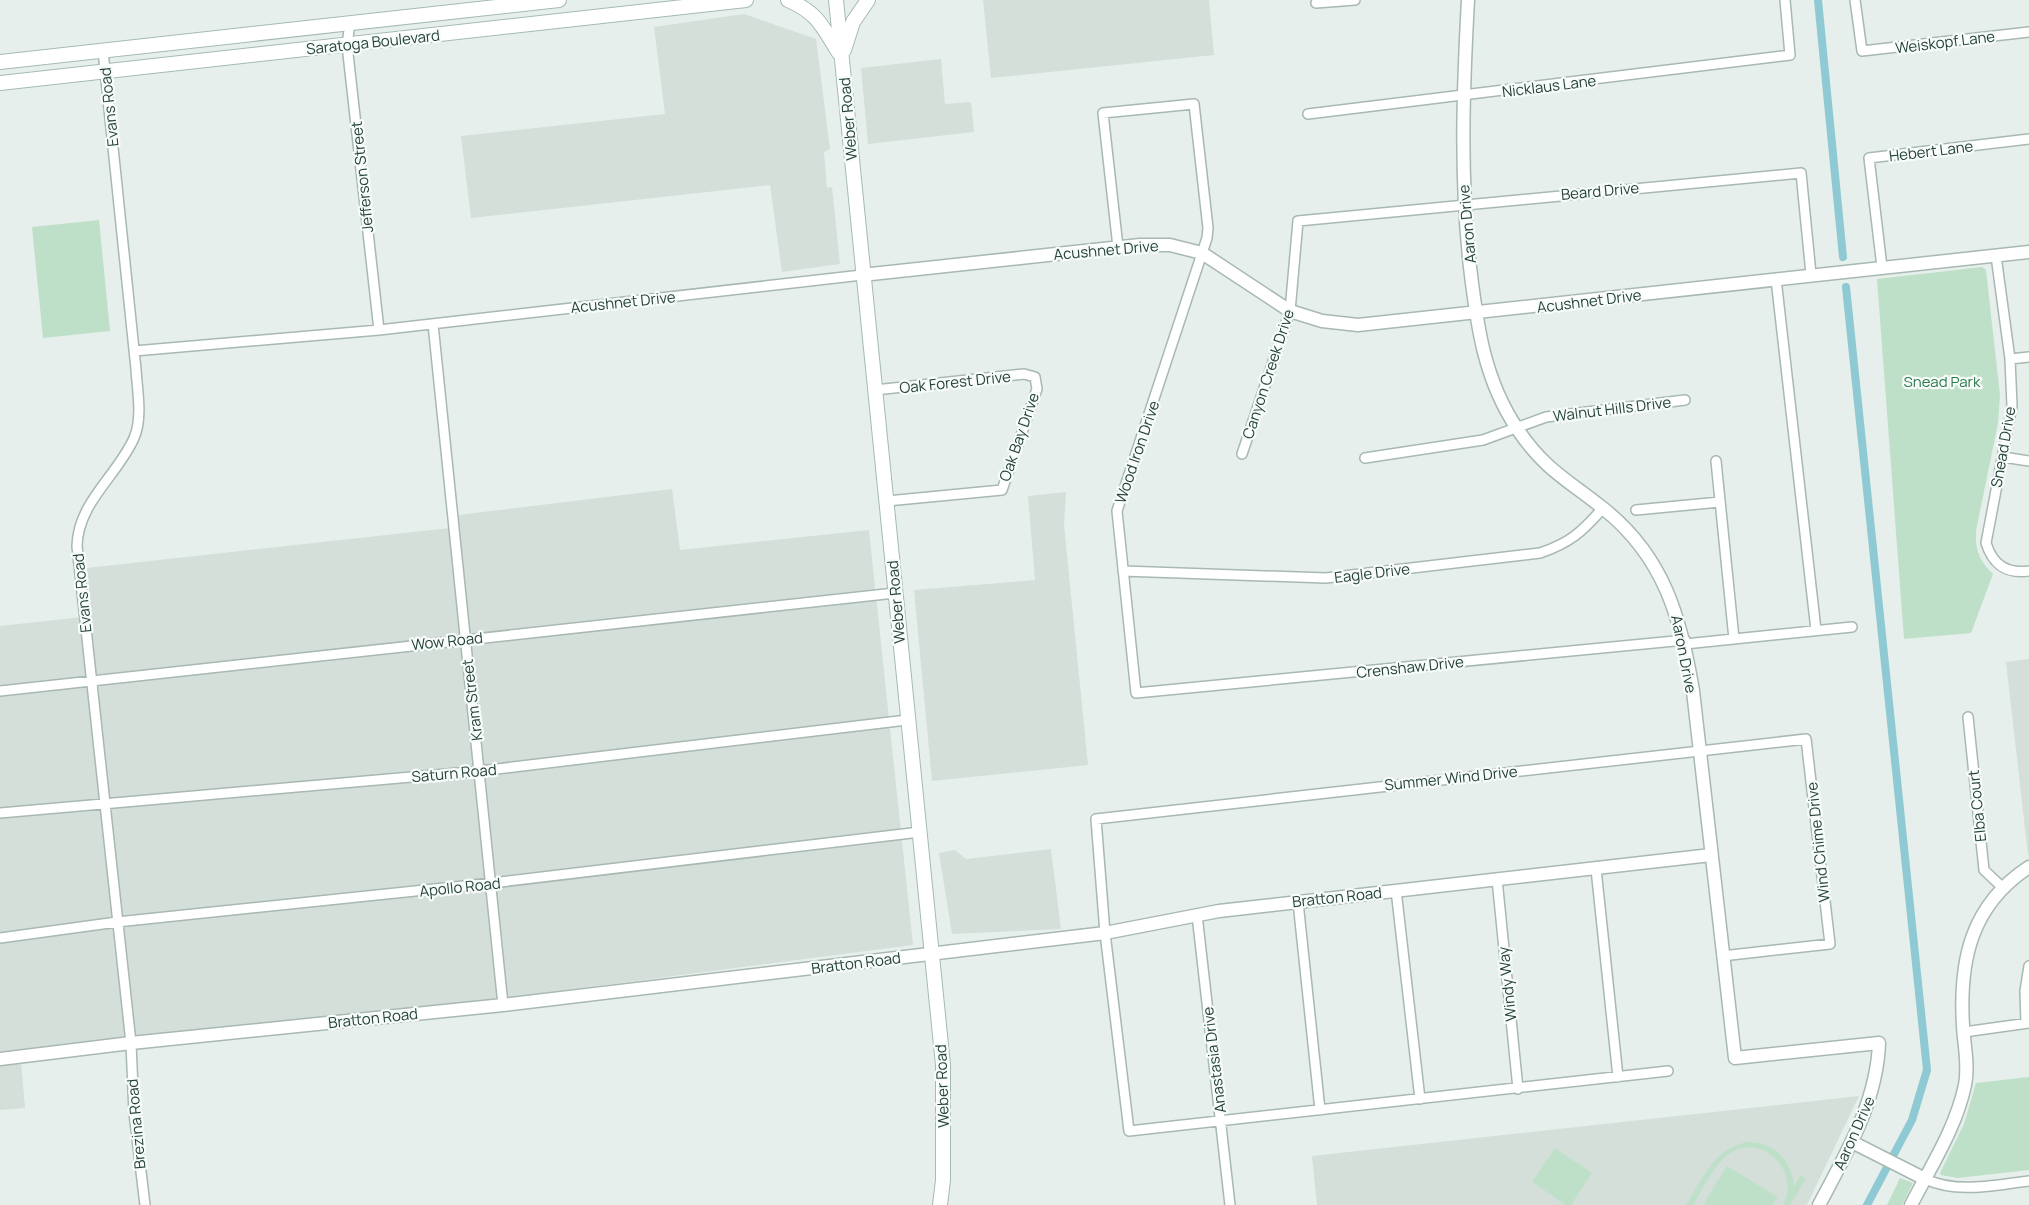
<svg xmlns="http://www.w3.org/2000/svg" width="2029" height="1205" font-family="Manrope,sans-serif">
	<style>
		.built { fill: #d4dfda }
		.green { fill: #bfe0c8 }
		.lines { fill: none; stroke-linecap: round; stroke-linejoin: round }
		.canal { stroke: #8ec9d4; stroke-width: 8 }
		.minor-casing { stroke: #a8b8b2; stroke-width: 12 }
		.tertiary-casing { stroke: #a8b8b2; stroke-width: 15 }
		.secondary-casing { stroke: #a4bbb3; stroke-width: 16 }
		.minor { stroke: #fff; stroke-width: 9 }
		.tertiary { stroke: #fff; stroke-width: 12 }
		.secondary { stroke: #fff; stroke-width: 14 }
		.labels { text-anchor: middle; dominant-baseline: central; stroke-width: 4.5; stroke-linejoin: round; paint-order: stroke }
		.street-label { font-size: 15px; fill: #24423a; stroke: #f7fbf9 }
		.park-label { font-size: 15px; fill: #2d7a4b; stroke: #f7fbf9 }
	</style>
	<rect width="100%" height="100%" fill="#e6efeb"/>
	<path class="built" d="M 983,0 L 1209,0 L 1214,55 L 991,78 Z
		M 744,14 L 816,39 L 830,149 L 824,152 L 827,188 L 832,187 L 840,264 L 782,272 L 770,185 L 471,218 L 461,136 L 665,114 L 654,27 Z
		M 941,59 L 945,104 L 971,102 L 974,132 L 868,144 L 861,68 Z
		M 672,489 L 680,550 L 869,530 L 913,945 L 481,1001 L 20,1050 L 25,1108 L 0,1110 L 0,626 L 92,616 L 87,568 L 459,527 L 458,515 Z
		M 1066,492 L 1064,525 L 1088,765 L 932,781 L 914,590 L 1035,580 L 1028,496 Z
		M 2029,659 L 2029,854 L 2028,855 L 2006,662 Z
		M 1051,849 L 1061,929 L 952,934 L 939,853 L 955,850 L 966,859 Z
		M 1859,1096 L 1807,1205 L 1317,1205 L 1312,1156 Z"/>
	<path class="green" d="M 99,220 L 110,331 L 43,338 L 32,227 Z
		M 1982,267 L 1986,270 L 2000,395 L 1998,423 L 1976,531 C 1975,549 1979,561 1993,574 L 1971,633 L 1904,639 L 1877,279 Z
		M 2029,1077 L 2029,1170 L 1958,1178 L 1941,1175 L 1940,1173 L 1964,1124 L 1976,1083 Z
		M 1747,1142 C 1774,1142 1791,1159 1794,1186 L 1801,1175 L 1806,1179 L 1790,1205 L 1783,1205 C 1801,1170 1761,1131 1728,1155 C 1713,1166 1703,1189 1693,1205 L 1686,1205 C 1702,1180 1714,1148 1747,1142 Z
		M 1555,1148 L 1592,1173 L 1571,1205 L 1566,1205 L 1532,1182 Z
		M 1727,1166 L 1778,1197 L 1772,1205 L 1703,1205 Z
		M 1900,1178 L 1913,1183 L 1902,1205 L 1887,1205 Z"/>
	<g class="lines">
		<path class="canal" d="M 1818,0 L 1843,257
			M 1846,287 L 1927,1070 L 1912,1120 L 1867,1205"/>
		<g class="minor-casing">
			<path id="minor" d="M 1855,0 L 1862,51 L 2029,32
				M 1316,3 L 1355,0
				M 350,23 L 347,45 L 379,330
				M 103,51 L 136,369 C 137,389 143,418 134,438 C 118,475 78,502 77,546 L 131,1043 L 134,1113 L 145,1205
				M 1308,114 L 1790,55 L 1785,0
				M 1118,247 L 1103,113 L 1194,104 L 1208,228 L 1207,238 L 1117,511 L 1136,693 L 1685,640
				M 1996,256 L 2010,359 L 2012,406 L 1986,543 C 1993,565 2006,574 2029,571
				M 1882,267 L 1869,158 L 2029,139
				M 1776,279 L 1816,630
				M 433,324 L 503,1005
				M 134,351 L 379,330 L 862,275
				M 2010,359 L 2029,357
				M 875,390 L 1024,374 L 1035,377 L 1037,389 L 1002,490 L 887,501
				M 1242,454 L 1290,311 L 1298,221 L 1801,173 L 1811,274
				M 2003,457 L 2029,461
				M 1365,458 L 1483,440 L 1546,417 L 1685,400
				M 1716,461 L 1734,639
				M 1636,510 L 1720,502
				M 1123,571 L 1326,578 L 1540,553 C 1570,543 1582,532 1603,508
				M 1685,644 L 1852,627
				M 0,691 L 895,593
				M 1968,717 L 1984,870 L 2002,887
				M 0,813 L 480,771 L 907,720
				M 1596,869 L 1618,1077
				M 1497,879 L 1518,1089
				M 1396,890 L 1420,1099
				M 1298,902 L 1320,1110
				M 1197,915 L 1230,1205
				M 0,938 L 117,922 L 492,883 L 920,832
				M 2026,1023 L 2025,991 L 2029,966
				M 1964,1032 L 2029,1023
				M 1668,1071 L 1129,1131 L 1105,933 L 1096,819 L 1806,739 L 1830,944 L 1722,956
				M 1925,1179 C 1958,1194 1993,1185 2029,1181"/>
		</g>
		<g class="tertiary-casing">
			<path id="tertiary" d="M 1468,0 C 1463,90 1460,178 1470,267 C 1477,326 1484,380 1518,430 C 1545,470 1568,480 1604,509 C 1664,557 1681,618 1693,691 L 1735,1058 L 1879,1043 C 1877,1102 1846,1154 1819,1205
				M 862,275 L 1140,245 L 1170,245 L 1202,253 L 1290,311 L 1322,321 L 1358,325 L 2029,252
				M 0,1059 L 131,1043 L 503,1005 L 1105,933 L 1219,911 L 1711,855
				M 1852,1142 L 1925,1179
				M 1911,1205 C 1931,1166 1956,1128 1965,1085 C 1969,1065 1964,1045 1963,1026 C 1959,960 1971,905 2029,867"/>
		</g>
		<g class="secondary-casing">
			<path id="secondary" d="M 788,0 C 818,13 822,26 839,53
				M 836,0 L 943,1065 L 943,1180 L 940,1205
				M 844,50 L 853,22 L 868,0
				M 0,62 L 559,0
				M 0,83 L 746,0"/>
		</g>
		<use href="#minor" class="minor"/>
		<use href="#tertiary" class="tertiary"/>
		<use href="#secondary" class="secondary"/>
	</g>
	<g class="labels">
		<g class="street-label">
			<text transform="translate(373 42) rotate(-6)">Saratoga Boulevard</text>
			<text transform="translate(1945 42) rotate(-7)">Weiskopf Lane</text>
			<text transform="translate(1549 86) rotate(-7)">Nicklaus Lane</text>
			<text transform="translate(109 107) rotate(-96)">Evans Road</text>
			<text transform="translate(848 119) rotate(-95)">Weber Road</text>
			<text transform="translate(1931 151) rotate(-7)">Hebert Lane</text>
			<text transform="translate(362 177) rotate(-96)">Jefferson Street</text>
			<text transform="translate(1600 191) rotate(-5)">Beard Drive</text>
			<text transform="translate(1467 224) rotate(-95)">Aaron Drive</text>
			<text transform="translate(1106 250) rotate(-5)">Acushnet Drive</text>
			<text transform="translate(1589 301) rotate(-7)">Acushnet Drive</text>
			<text transform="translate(623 302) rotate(-6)">Acushnet Drive</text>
			<text transform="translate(1268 374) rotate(-72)">Canyon Creek Drive</text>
			<text transform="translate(955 382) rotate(-6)">Oak Forest Drive</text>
			<text transform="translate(1612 409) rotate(-7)">Walnut Hills Drive</text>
			<text transform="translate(1019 437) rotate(-71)">Oak Bay Drive</text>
			<text transform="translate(2003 447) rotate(-80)">Snead Drive</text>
			<text transform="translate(1137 452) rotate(-71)">Wood Iron Drive</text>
			<text transform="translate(1372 573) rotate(-7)">Eagle Drive</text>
			<text transform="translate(82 593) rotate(-96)">Evans Road</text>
			<text transform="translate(896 602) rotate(-95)">Weber Road</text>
			<text transform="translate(447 641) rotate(-6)">Wow Road</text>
			<text transform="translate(1684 654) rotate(79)">Aaron Drive</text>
			<text transform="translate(1410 667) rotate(-6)">Crenshaw Drive</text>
			<text transform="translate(472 700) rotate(-97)">Kram Street</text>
			<text transform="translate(454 773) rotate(-5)">Saturn Road</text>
			<text transform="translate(1451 778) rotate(-6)">Summer Wind Drive</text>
			<text transform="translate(1977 806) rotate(-96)">Elba Court</text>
			<text transform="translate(1818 842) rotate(-96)">Wind Chime Drive</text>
			<text transform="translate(460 887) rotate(-6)">Apollo Road</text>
			<text transform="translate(1337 897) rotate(-6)">Bratton Road</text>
			<text transform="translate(856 963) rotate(-7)">Bratton Road</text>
			<text transform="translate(1507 984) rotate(-96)">Windy Way</text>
			<text transform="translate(373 1018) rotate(-6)">Bratton Road</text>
			<text transform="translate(1214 1060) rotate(-97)">Anastasia Drive</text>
			<text transform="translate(942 1086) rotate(-92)">Weber Road</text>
			<text transform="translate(136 1124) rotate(-95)">Brezina Road</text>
			<text transform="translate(1854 1133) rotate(-66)">Aaron Drive</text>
		</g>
		<g class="park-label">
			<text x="1942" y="381">Snead Park</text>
		</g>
	</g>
</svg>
